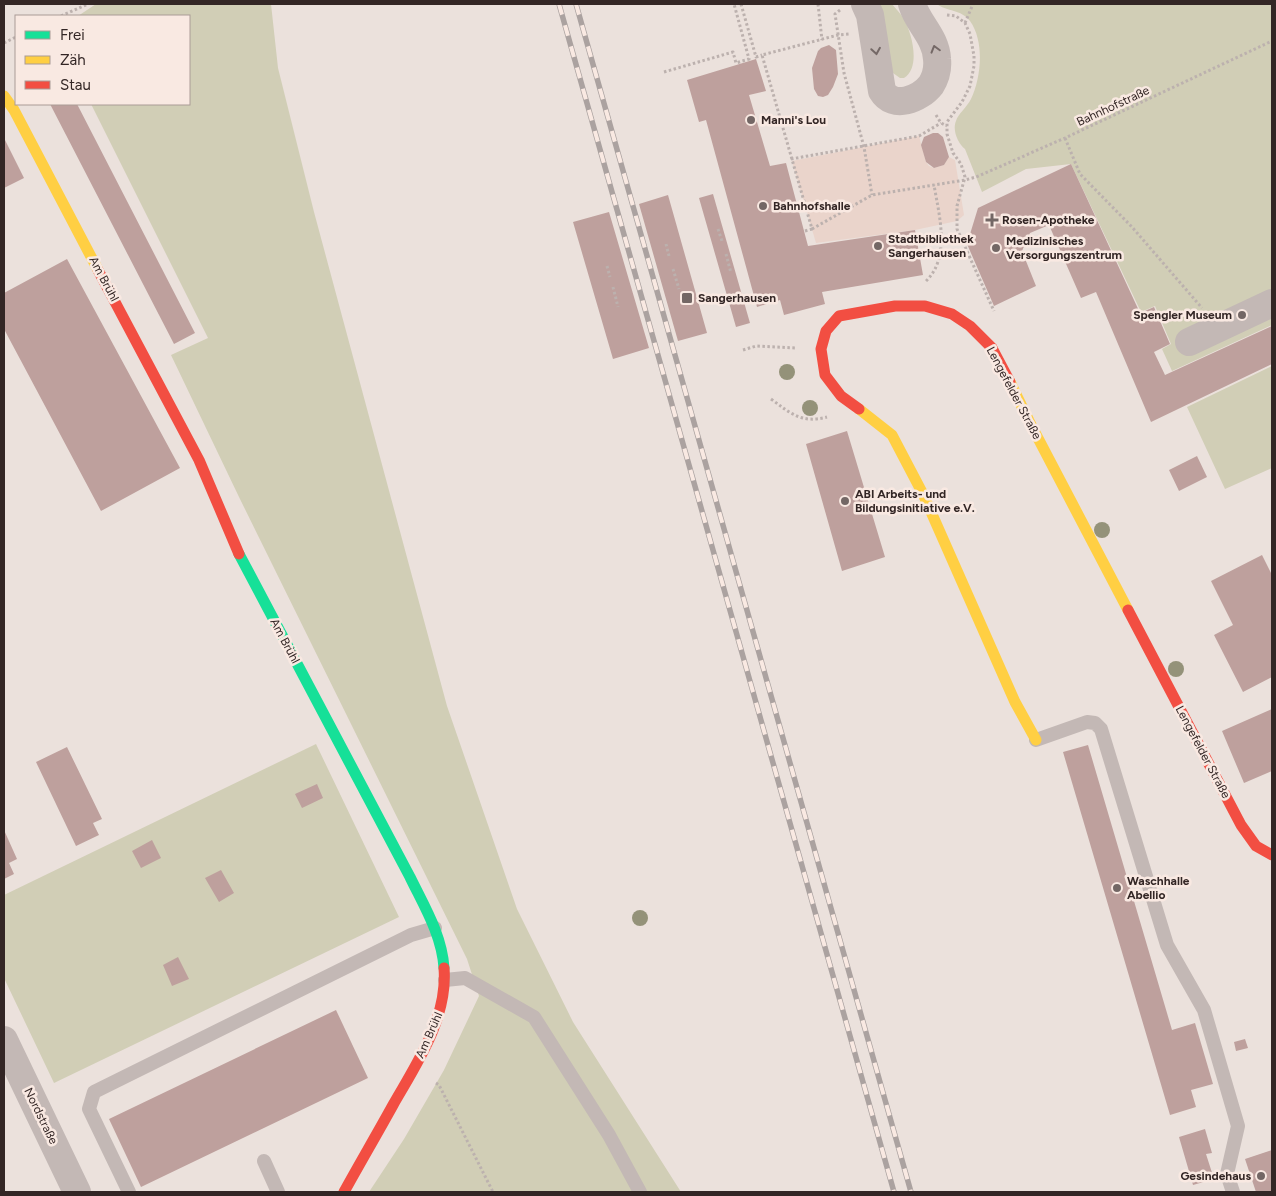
<svg xmlns="http://www.w3.org/2000/svg" width="1276" height="1196" font-family="Figtree,sans-serif">
	<style>
		.green { fill: #d1ceb6 }
		.plaza { fill: #ead4cb }
		.building { fill: #bea09d }
		.lines { fill: none; stroke-linecap: round; stroke-linejoin: round }
		.path { stroke: #bcb1ae; stroke-width: 3; stroke-dasharray: 2.5 2.5; stroke-linecap: butt }
		.lane { stroke: #c3b8b5; stroke-width: 14 }
		.street { stroke: #c3b8b5; stroke-width: 28 }
		.fast { stroke: #16e098; stroke-width: 11 }
		.slow { stroke: #ffcf43; stroke-width: 11 }
		.jam { stroke: #f24e42; stroke-width: 11 }
		.rail-casing { stroke: #aba2a0; stroke-width: 5.5 }
		.rail { stroke: #f9e9e2; stroke-width: 4; stroke-dasharray: 11; stroke-linecap: butt }
		.tree { fill: #949279 }
		.oneway { stroke: #746866 }
		.poi-dot { fill: #736765; stroke: #f9e9e2; stroke-width: 2 }
		.labels { text-anchor: middle; dominant-baseline: central; stroke-width: 5; stroke-linejoin: round; paint-order: stroke }
		.street-label { font-size: 12px; fill: #332625; stroke: #f9e9e2 }
		.poi-label { font-size: 12px; font-weight: bold; fill: #332625; stroke: #f9e9e2; text-anchor: start }
	</style>
	<rect width="100%" height="100%" fill="#ebe1dc"/>
	<path class="green" d="M 96,4 L 271,4 L 278,68 L 314,212 L 447,706 L 517,909 L 573,1022 L 681,1192 L 369,1192 L 404,1139 L 444,1070 L 479,996 L 467,959 L 239,497 L 171,355 L 208,338 L 91,104 L 189,104 L 189,16 L 78,16 Z
		M 876,4 L 892,4 C 896,9 901,14 904,19 C 912,34 921,67 904,78 L 900,78 L 893,73 Z
		M 937,4 L 1272,4 L 1272,325 L 1172,371 L 1162,349 L 1171,344 L 1155,306 L 1141,312 L 1071,164 L 1026,169 L 982,192 L 965,149 C 958,144 952,130 956,121 C 958,114 967,107 971,99 C 981,78 985,42 970,21 C 961,9 947,12 937,4 Z
		M 1272,366 L 1272,468 L 1225,489 L 1187,407 Z
		M 316,744 L 399,917 L 54,1083 L 4,978 L 4,895 Z"/>
	<path class="plaza" d="M 919,136 L 926,162 L 929,166 L 934,168 L 944,165 L 949,157 L 955,160 L 964,215 L 957,221 L 915,230 L 816,243 L 792,161 Z"/>
	<path class="building" d="M 829,45 L 836,50 L 838,74 L 833,87 L 828,95 L 823,97 L 818,96 L 814,89 L 812,68 L 818,51 L 821,48 Z
		M 756,59 L 766,91 L 749,95 L 770,166 L 786,163 L 808,246 L 915,230 L 923,275 L 822,292 L 825,304 L 784,315 L 780,300 L 757,307 L 706,120 L 699,122 L 687,80 Z
		M 50,104 L 77,104 L 195,333 L 174,344 Z
		M 933,133 L 938,133 L 943,137 L 949,157 L 944,165 L 934,168 L 926,162 L 921,145 L 924,137 Z
		M 4,138 L 24,178 L 4,188 Z
		M 1071,164 L 1140,313 L 1154,307 L 1170,344 L 1154,352 L 1165,375 L 1272,326 L 1272,364 L 1151,422 L 1096,292 L 1081,298 L 1049,225 L 1030,233 L 1022,251 L 1036,286 L 994,306 L 967,244 L 978,208 Z
		M 713,194 L 750,323 L 736,327 L 699,198 Z
		M 668,195 L 707,333 L 678,341 L 639,204 Z
		M 609,212 L 649,348 L 613,359 L 573,222 Z
		M 67,259 L 180,468 L 101,511 L 4,329 L 4,293 Z
		M 847,431 L 885,557 L 842,571 L 806,444 Z
		M 1197,456 L 1207,477 L 1179,491 L 1169,470 Z
		M 1262,555 L 1272,575 L 1272,677 L 1243,692 L 1214,635 L 1233,625 L 1211,581 Z
		M 1272,709 L 1272,771 L 1244,783 L 1222,731 Z
		M 1088,745 L 1172,1030 L 1195,1023 L 1213,1084 L 1191,1090 L 1196,1107 L 1170,1115 L 1063,752 Z
		M 67,747 L 102,819 L 93,823 L 99,835 L 76,846 L 36,762 Z
		M 317,784 L 323,798 L 302,808 L 295,794 Z
		M 4,830 L 17,859 L 9,863 L 14,874 L 4,879 Z
		M 152,840 L 161,858 L 141,868 L 132,851 Z
		M 221,870 L 234,893 L 219,902 L 205,878 Z
		M 178,957 L 189,979 L 172,986 L 163,965 Z
		M 336,1010 L 368,1078 L 141,1187 L 109,1119 Z
		M 1245,1039 L 1248,1048 L 1236,1051 L 1234,1042 Z
		M 1205,1129 L 1212,1153 L 1206,1154 L 1214,1179 L 1193,1185 L 1179,1137 Z
		M 1272,1150 L 1272,1192 L 1256,1192 L 1245,1159 Z"/>
	<g class="lines">
		<path class="path" d="M 741,4 L 756,57 L 762,55
			M 818,4 L 822,40
			M 840,10 L 835,14 L 844,73 L 864,147 L 872,195
			M 947,15 L 956,16 L 965,23 L 970,34 L 974,56 L 974,66 L 970,86 L 962,102 L 947,122 L 947,134 L 953,153 L 961,164 L 965,177 L 957,206 L 957,229 L 994,311
			M 61,16 L 88,4
			M 965,23 L 973,4
			M 4,43 L 16,37
			M 664,72 L 733,52 L 736,63 L 749,59 L 734,4
			M 936,115 L 941,123 L 947,126
			M 1065,138 L 1080,174 L 1132,227 L 1202,308
			M 791,159 L 919,136 L 941,123
			M 718,229 L 722,241
			M 812,229 L 872,195 L 965,180 L 976,177 L 1065,138 L 1272,41
			M 805,231 L 812,229 L 762,55 L 838,35 L 849,34
			M 666,244 L 669,256
			M 726,254 L 731,273
			M 607,266 L 610,277
			M 673,269 L 679,289
			M 926,281 C 951,257 939,215 934,185
			M 613,287 L 618,307
			M 743,350 L 756,346 L 797,348
			M 771,399 C 790,413 802,424 827,417
			M 436,1083 L 439,1085 L 493,1192"/>
		<path class="lane" d="M 1036,740 L 1087,722 L 1095,723 L 1101,729 L 1167,945 L 1204,1010 L 1238,1126 L 1227,1174 L 1233,1192
			M 445,980 L 465,978 L 534,1017 L 609,1135 L 640,1192
			M 264,1161 L 278,1192
			M 129,1192 L 89,1109 L 94,1092 L 411,935 L 435,928"/>
		<path class="street" d="M 865,4 L 870,15 L 882,91 C 893,110 920,99 931,85 C 936,77 938,68 937,59 C 936,37 918,24 912,4
			M 1189,342 L 1272,303
			M 4,1040 L 77,1192"/>
		<path class="fast" d="M 239,554 L 410,877 C 424,906 442,935 444,968"/>
		<path class="slow" d="M 4,96 L 14,110 L 98,270
			M 1010,382 L 1029,421 L 1128,610
			M 859,409 L 892,435 L 924,496 L 1015,702 L 1036,740"/>
		<path class="jam" d="M 98,270 L 199,460 L 239,554
			M 859,409 L 841,396 L 825,375 L 821,349 L 826,331 L 839,316 L 895,306 L 925,306 L 952,314 L 970,326 L 992,348 L 1010,382
			M 1128,610 L 1241,825 L 1256,846 L 1272,855
			M 344,1192 C 360,1163 377,1134 393,1105 C 417,1063 448,1018 444,968"/>
		<g class="rail-casing">
			<path id="rail" d="M 559,4 L 894,1192
				M 576,4 L 911,1192"/>
		</g>
		<use href="#rail" class="rail"/>
	</g>
	<g class="tree">
		<circle cx="787" cy="372" r="8"/>
		<circle cx="810" cy="408" r="8"/>
		<circle cx="1102" cy="530" r="8"/>
		<circle cx="1176" cy="669" r="8"/>
		<circle cx="640" cy="918" r="8"/>
	</g>
	<defs><path id="oneway-chevron" d="M-2-3.5L2.5 0L-2 3.5" fill="none" stroke-width="1.6" stroke-linecap="round" stroke-linejoin="round" transform="scale(1.25)"/></defs>
	<g class="oneway">
		<use href="#oneway-chevron" transform="translate(935 49) rotate(-106)"/>
		<use href="#oneway-chevron" transform="translate(876 51) rotate(81)"/>
	</g>
	<g class="poi-dot">
		<circle cx="751" cy="120" r="5"/>
		<circle cx="763" cy="206" r="5"/>
		<path d="M989.5 212.5h5v5h5v5h-5v5h-5v-5h-5v-5h5z"/>
		<circle cx="878" cy="246" r="5"/>
		<circle cx="996" cy="248" r="5"/>
		<rect x="681" y="292" width="12" height="12" rx="2.5"/>
		<circle cx="1242" cy="315" r="5"/>
		<circle cx="845" cy="501" r="5"/>
		<circle cx="1117" cy="888" r="5"/>
		<circle cx="1261" cy="1176" r="5"/>
	</g>
	<g class="labels">
		<g class="street-label">
			<text transform="translate(1113 106) rotate(-25)">Bahnhofstraße</text>
			<text transform="translate(104 279) rotate(62)">Am Brühl</text>
			<text transform="translate(1014 393) rotate(62)">Lengefelder Straße</text>
			<text transform="translate(285 641) rotate(62)">Am Brühl</text>
			<text transform="translate(1203 752) rotate(62)">Lengefelder Straße</text>
			<text transform="translate(429 1035) rotate(-66)">Am Brühl</text>
			<text transform="translate(41 1116) rotate(64)">Nordstraße</text>
		</g>
		<g class="poi-label">
			<text x="761" y="120">Manni's Lou</text>
			<text x="773" y="206">Bahnhofshalle</text>
			<text x="1002" y="220">Rosen-Apotheke</text>
			<text x="888" y="239">Stadtbibliothek<tspan x="888" dy="14">Sangerhausen</tspan></text>
			<text x="1006" y="241">Medizinisches<tspan x="1006" dy="14">Versorgungszentrum</tspan></text>
			<text x="698" y="298">Sangerhausen</text>
			<text x="1232" y="315" text-anchor="end">Spengler Museum</text>
			<text x="855" y="494">ABI Arbeits- und<tspan x="855" dy="14">Bildungsinitiative e.V.</tspan></text>
			<text x="1127" y="881">Waschhalle<tspan x="1127" dy="14">Abellio</tspan></text>
			<text x="1251" y="1176" text-anchor="end">Gesindehaus</text>
		</g>
	</g>
	<rect width="1276" height="1196" fill="none" stroke="#332625" stroke-width="10"/>
	<rect x="15" y="15" width="175" height="90" fill="#f9e9e2" stroke="#aa9b96"/>
	<rect x="25" y="31" width="25" height="8" fill="#16e098" stroke="#aa9b96"/>
	<text x="60" y="40" font-size="15" fill="#332625">Frei</text>
	<rect x="25" y="56" width="25" height="8" fill="#ffcf43" stroke="#aa9b96"/>
	<text x="60" y="65" font-size="15" fill="#332625">Zäh</text>
	<rect x="25" y="81" width="25" height="8" fill="#f24e42" stroke="#aa9b96"/>
	<text x="60" y="90" font-size="15" fill="#332625">Stau</text>
</svg>
